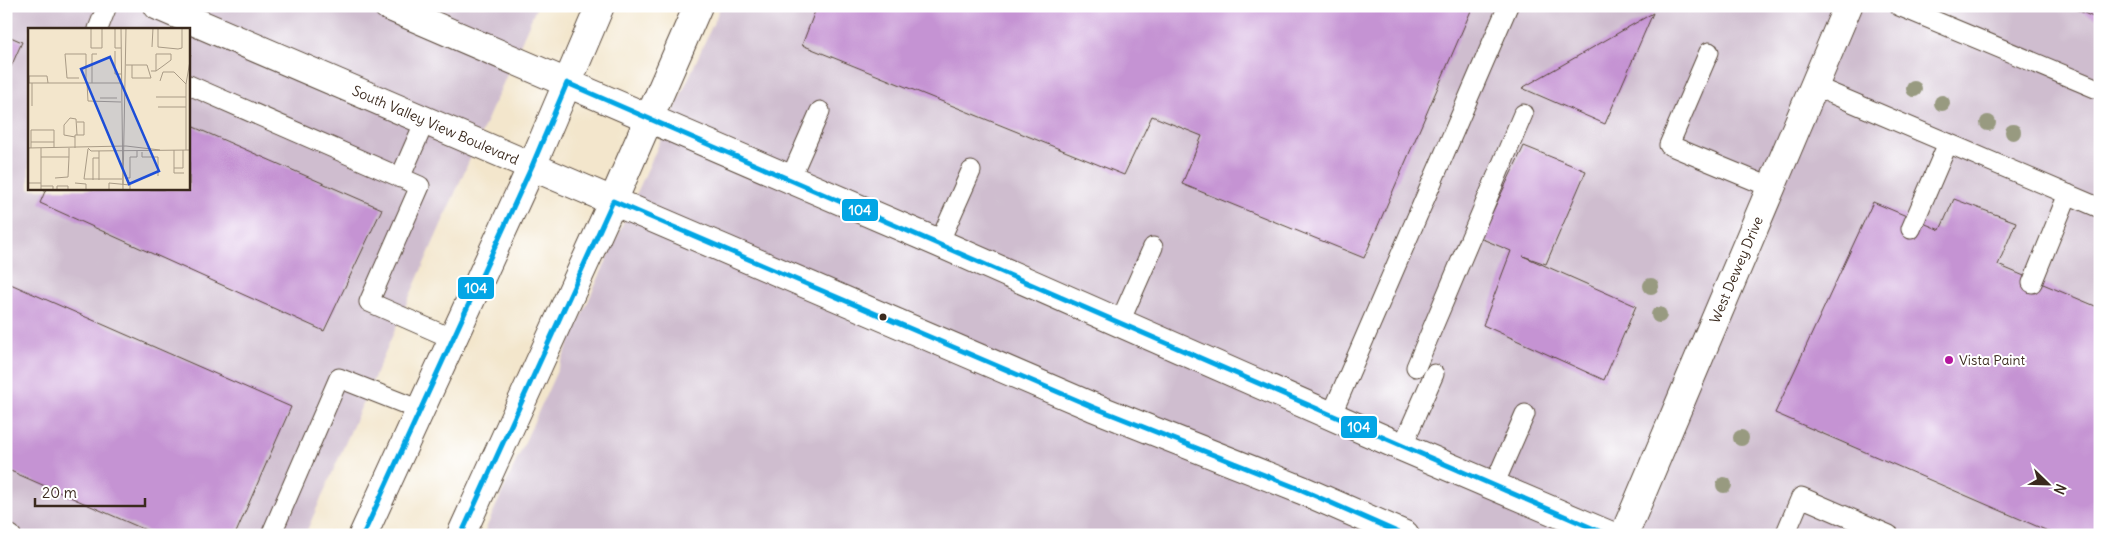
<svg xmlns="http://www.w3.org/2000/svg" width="2106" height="541" font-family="Delius,sans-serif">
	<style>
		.industrial { fill: #cfbdcf; fill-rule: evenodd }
		.building { fill: #c593d3 }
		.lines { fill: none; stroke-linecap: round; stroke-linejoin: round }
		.service-casing { stroke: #574638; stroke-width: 21 }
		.minor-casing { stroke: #574638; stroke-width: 30 }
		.secondary-casing { stroke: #574638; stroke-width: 30 }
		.primary-casing { stroke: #574638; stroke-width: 30 }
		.service { stroke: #fff; stroke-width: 19 }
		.minor { stroke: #fff; stroke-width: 28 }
		.secondary { stroke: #fff; stroke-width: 28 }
		.primary { stroke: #fff; stroke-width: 28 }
		.bus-1-casing { stroke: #fff; stroke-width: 9 }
		.bus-1 { stroke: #03a6e5; stroke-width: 5 }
		.tree { fill: #989a80 }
		.bus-dot { fill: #3b2a1e; stroke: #fff; stroke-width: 2 }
		.poi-dot { fill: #b5179e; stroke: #fff; stroke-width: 2 }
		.labels { text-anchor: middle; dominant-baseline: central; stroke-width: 4; stroke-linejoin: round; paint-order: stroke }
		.street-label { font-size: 14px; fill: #3b2a1e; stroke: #fff }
		.poi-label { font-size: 14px; fill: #3b2a1e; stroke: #fff; text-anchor: start }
		.inset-road { fill: none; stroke: #a99b86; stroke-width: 1 }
		.view { fill: #1d4ed8; fill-opacity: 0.15; stroke: #1d4ed8; stroke-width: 2.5 }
		.inset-edge { fill: none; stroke: #3b2a1e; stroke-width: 2.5 }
		.line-badge { stroke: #fff; stroke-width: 2 }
		.badge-label { font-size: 14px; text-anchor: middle; font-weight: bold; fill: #fff }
	</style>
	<rect width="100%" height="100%" fill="#fff"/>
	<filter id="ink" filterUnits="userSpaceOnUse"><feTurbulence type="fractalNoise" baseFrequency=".02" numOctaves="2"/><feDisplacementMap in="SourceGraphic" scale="10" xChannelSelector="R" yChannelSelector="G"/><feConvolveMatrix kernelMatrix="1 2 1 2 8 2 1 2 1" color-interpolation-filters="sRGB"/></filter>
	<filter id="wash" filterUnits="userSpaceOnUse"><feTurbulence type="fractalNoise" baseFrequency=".0096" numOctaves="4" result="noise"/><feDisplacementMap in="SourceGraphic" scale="20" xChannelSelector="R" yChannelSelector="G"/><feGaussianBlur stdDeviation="1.12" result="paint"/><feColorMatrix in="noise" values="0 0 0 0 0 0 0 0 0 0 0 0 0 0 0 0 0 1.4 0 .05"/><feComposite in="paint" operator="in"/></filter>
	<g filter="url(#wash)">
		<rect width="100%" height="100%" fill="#f3e6cc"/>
		<path class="industrial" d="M 6,6 L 537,6 L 305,535 L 6,535 ZM 29,29 L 189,29 L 189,189 L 29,189 Z
			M 721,6 L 2100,6 L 2100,535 L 483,535 Z"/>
		<g id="blocks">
			<path class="building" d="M 817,6 L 1473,6 L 1364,258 L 1182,184 L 1202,136 L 1152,116 L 1124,175 L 802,45 Z
				M 2068,6 L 2100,6 L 2100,20 Z
				M 1653,13 L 1605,124 L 1522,88 Z
				M 6,35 L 22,42 L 6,78 Z
				M 189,125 L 382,209 L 324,331 L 40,203 L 46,189 L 189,189 Z
				M 1524,146 L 1586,171 L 1546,264 L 1523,256 L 1636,306 L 1604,380 L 1483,325 L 1511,251 L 1480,238 Z
				M 1954,199 L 2016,222 L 1998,265 L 2100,308 L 2100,535 L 2057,535 L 1775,413 L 1873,202 L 1940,230 Z
				M 6,282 L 291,407 L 235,535 L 157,535 L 6,469 Z"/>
		</g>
	</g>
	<g filter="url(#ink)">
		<use href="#blocks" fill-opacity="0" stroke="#574638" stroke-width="1"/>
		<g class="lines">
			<g class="service-casing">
				<path id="service" d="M 1899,6 L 2100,90
					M 98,29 L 107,6
					M 1709,52 L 1669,145 L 1770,187
					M 189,85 L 420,186 L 369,302 L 453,339
					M 1814,86 L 2100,208
					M 400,178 L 425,121
					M 790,179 L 820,111
					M 1911,229 L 1948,143
					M 939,243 L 971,171
					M 2032,283 L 2068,194
					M 1119,324 L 1153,247
					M 1416,367 L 1523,114
					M 1331,416 L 1508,6
					M 1402,447 L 1434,374
					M 1494,485 L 1525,414
					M 6,533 L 11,535
					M 271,535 L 339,378 L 420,410
					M 1785,535 L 1801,497 L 1889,535"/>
			</g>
			<g class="minor-casing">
				<g id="minor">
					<path id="s1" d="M 1624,535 L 1848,6"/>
				</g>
			</g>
			<g class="secondary-casing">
				<g id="secondary">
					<path id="s2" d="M 158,6 L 1093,407 L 1302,490 L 1405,535"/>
					<path d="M 388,6 L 939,243 L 1402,447 L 1609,535"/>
				</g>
			</g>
			<g class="primary-casing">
				<path id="primary" d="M 363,535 L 532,166 L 600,6
					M 461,535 L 613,201 L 698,6"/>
			</g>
			<use href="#service" class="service"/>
			<use href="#minor" class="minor"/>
			<use href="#secondary" class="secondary"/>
			<use href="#primary" class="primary"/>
			<g class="bus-1-casing">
				<path id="bus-1" d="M 363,535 L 532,166 L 567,83 L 1608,535
					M 461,535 L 613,201 L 1093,407 L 1302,490 L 1404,535"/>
			</g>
			<use href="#bus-1" class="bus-1"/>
		</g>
		<g class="tree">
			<circle cx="1914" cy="89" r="8"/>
			<circle cx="1942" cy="103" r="8"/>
			<circle cx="1988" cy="123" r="8"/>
			<circle cx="2013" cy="132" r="8"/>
			<circle cx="1651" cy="286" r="8"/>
			<circle cx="1659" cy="315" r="8"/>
			<circle cx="1741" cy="438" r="8"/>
			<circle cx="1724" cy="485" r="8"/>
		</g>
	</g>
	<circle class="bus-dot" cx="883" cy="317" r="4.5"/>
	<circle class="poi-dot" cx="1949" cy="360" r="5"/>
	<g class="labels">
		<g class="street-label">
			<text stroke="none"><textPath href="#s2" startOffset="302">South Valley View Boulevard</textPath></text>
			<text stroke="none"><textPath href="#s1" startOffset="288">West Dewey Drive</textPath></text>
		</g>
		<g class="poi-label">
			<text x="1959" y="360">Vista Paint</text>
		</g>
	</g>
	<g transform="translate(28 28)">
		<rect width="162" height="162" fill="#f3e6cc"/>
		<path class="inset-road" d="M 63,0 L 63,20 L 74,20 L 74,0M 87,0 L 87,20 L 93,20M 93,0 L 95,162M 130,0 L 130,19 L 150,21 L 154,20 L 154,0M 124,19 L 125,0M 87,23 L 87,46 L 93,46M 98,37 L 119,37 L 123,50 L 104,50 L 104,37M 123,43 L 128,43 L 135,38 L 143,32 L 143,26 L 128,26 L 128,43M 51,50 L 39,50 L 37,26 L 58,26 L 58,55M 132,53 L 135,44 L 146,44 L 158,56M 0,55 L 94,55M 1,55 L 1,48 L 19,48 L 20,55M 59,55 L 60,73 L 93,74M 64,55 L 64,26 L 69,26M 128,69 L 158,69M 72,70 L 89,70M 4,78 L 4,55M 130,79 L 158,79M 47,109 L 36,107 L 36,97 L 42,90 L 48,91 L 49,107M 3,114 L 26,114M 0,120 L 98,118 L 132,122M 3,120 L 3,102 L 26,102 L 26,120M 13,120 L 13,155M 47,120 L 47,107 L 56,107 L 56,94 L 49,94M 60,120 L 63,123 L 163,122M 60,121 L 56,151 L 94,151M 146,122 L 146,145 L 156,145M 158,122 L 158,56 L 163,27M 114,124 L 114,129 L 130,129 L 130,148M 13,129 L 41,129 L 41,120M 146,140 L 155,140 L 155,122M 27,150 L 40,149 L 41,129M 97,150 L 102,150 L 102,129 L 109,129 L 109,123M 65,152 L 65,130 L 71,130 L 71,123M 71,152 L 71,130M 0,155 L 13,155 L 13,162M 47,155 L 58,156 L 58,162M 95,156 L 98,0M 13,158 L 25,158 L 25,162M 29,162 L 29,158 L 40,158 L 40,162M 81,162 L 81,155 L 102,157 L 102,162"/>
		<path class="view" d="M 82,29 L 131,143 L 101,156 L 53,41 Z"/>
		<rect width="162" height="162" class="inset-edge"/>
	</g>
	<g class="line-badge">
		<rect x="841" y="198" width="38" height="24" rx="5" fill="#03a6e5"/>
		<rect x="457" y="276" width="38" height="24" rx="5" fill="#03a6e5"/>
		<rect x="1340" y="415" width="38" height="24" rx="5" fill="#03a6e5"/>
	</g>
	<g class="badge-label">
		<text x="860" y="215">104</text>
		<text x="476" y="293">104</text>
		<text x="1359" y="432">104</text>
	</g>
	<rect width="2106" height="541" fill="none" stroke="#fff" stroke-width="25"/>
	<g transform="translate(2048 484) rotate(113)" stroke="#ffffff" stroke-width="4" paint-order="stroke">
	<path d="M0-4L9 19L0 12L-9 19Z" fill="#3b2a1e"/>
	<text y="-8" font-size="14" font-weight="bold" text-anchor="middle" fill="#3b2a1e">N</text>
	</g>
	<path d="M35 498v8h110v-8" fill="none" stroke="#3b2a1e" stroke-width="2.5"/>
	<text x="42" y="498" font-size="15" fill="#3b2a1e" stroke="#ffffff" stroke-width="4" paint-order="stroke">20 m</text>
</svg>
